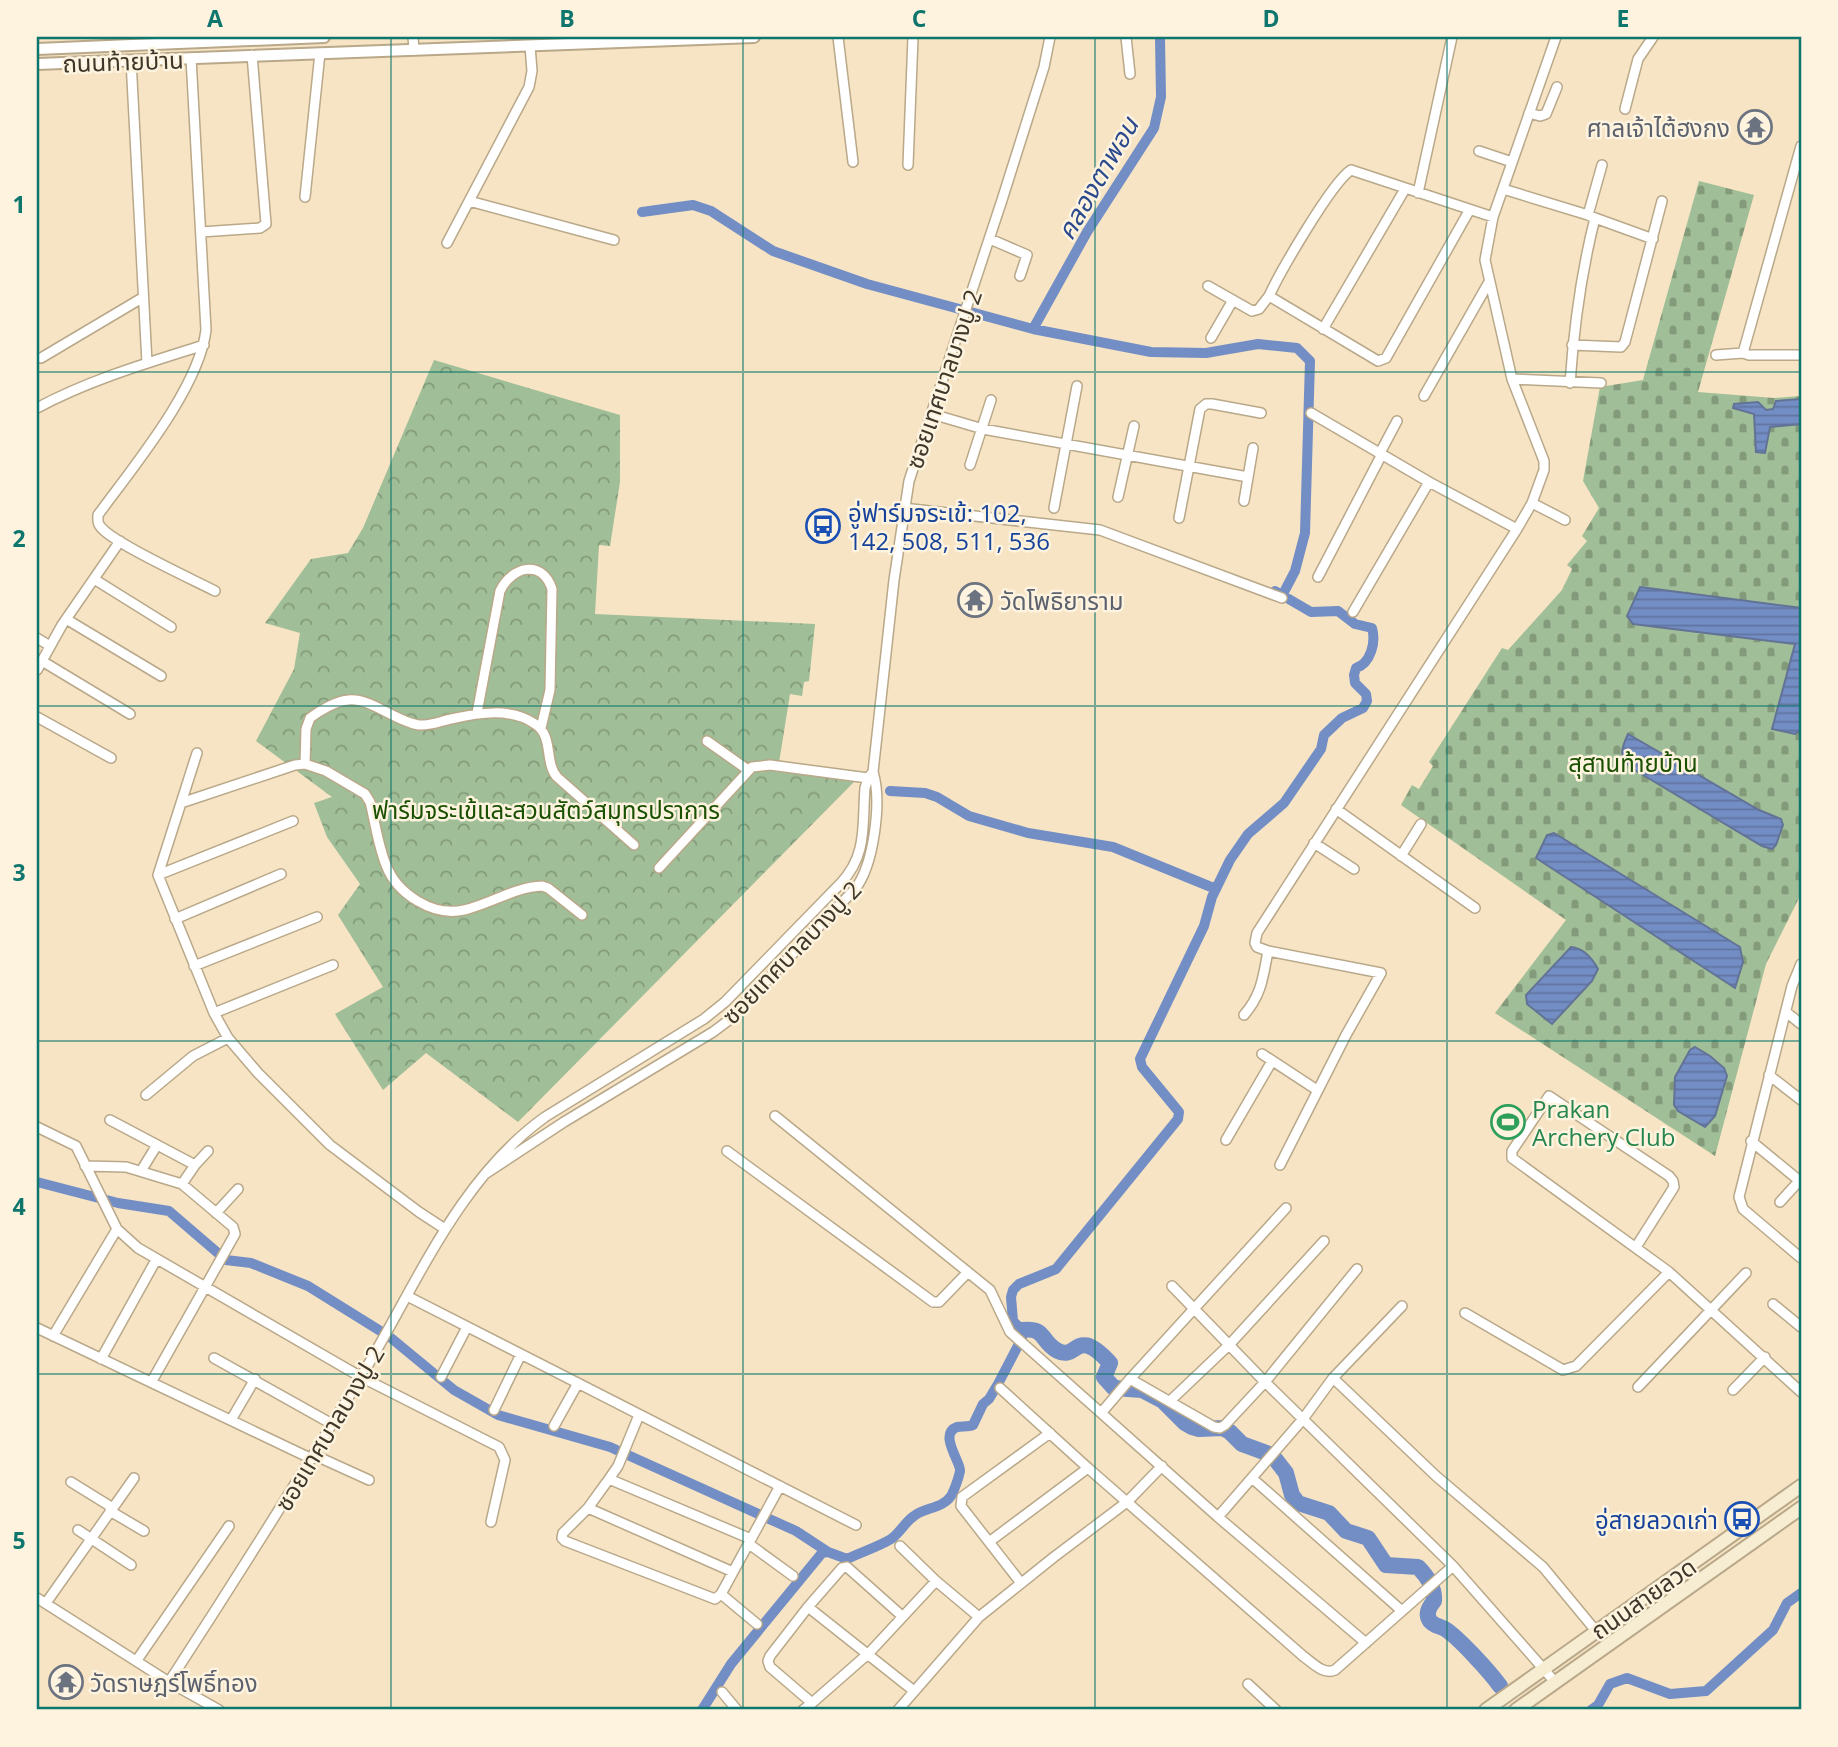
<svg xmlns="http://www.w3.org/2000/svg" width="1838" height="1747" font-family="'Open Sans','Noto Sans Thai',sans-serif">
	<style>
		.cemetery { fill: url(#cemetery-stones) }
		.park { fill: url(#park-crowns) }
		.water { fill: url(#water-rules); stroke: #637396; stroke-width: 2 }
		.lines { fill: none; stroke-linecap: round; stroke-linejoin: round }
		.canal { stroke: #738dc5; stroke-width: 10 }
		.river { stroke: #738dc5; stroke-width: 16 }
		.minor-casing { stroke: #b9a889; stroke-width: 12 }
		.tertiary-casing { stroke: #b9a889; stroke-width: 14 }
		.secondary-casing { stroke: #b9a889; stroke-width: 16 }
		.minor { stroke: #fff; stroke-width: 9 }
		.tertiary { stroke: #fff; stroke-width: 10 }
		.secondary { stroke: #f6edd2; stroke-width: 12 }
		.grid { fill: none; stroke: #0f766e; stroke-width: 2; stroke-opacity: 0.55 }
		.labels { text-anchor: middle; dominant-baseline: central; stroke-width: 5; stroke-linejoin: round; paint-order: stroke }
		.street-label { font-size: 24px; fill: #3e372a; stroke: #fdf3df }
		.worship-label { font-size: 24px; fill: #5b616d; stroke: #fdf3df; text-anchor: start }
		.transit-label { font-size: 24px; fill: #164399; stroke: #fdf3df; text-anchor: start }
		.park-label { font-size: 24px; fill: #1a5001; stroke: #fdf3df }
		.leisure-label { font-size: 24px; fill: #27864d; stroke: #fdf3df; text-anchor: start }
		.water-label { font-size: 26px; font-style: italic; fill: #2b498d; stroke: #fdf3df }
		.neatline { fill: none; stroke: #0f766e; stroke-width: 2.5 }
		.grid-label { font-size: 23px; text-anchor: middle; font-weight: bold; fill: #0f766e }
	</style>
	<defs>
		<pattern id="cemetery-stones" width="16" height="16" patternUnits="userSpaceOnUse" patternTransform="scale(1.75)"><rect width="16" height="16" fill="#a0be97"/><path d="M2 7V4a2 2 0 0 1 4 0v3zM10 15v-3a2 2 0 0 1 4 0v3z" fill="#849b7b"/></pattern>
		<pattern id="park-crowns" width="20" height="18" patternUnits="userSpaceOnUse" patternTransform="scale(1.75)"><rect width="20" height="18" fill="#a0be97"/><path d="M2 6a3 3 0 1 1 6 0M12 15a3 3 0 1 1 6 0" fill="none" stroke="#849b7b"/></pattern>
		<pattern id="water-rules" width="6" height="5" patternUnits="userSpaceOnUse" patternTransform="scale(1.75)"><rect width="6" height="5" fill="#738dc5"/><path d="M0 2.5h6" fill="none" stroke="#6074a0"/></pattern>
	</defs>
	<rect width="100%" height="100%" fill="#f6e4c4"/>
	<path class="cemetery" d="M 1699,181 L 1754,195 L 1698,392 L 1774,398 L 1801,396 L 1801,894 L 1766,964 L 1715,1156 L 1495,1013 L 1566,920 L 1401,805 L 1412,785 L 1419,789 L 1433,766 L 1429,762 L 1502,648 L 1508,650 L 1562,590 L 1572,569 L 1567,565 L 1587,541 L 1582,536 L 1599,508 L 1583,481 L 1600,387 L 1643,380 Z"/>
	<path class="park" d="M 434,360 L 620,415 L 620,482 L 610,546 L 599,545 L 595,614 L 815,624 L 809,681 L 804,682 L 802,696 L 790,694 L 778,769 L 856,780 L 518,1122 L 426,1053 L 383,1090 L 335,1014 L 383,987 L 338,915 L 360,884 L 327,837 L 314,803 L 332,797 L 256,741 L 294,669 L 300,633 L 265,623 L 311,559 L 348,553 L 363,528 Z"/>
	<path class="water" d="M 1801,399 L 1801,424 L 1770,427 L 1765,453 L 1756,452 L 1754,414 L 1733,408 L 1734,404 L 1758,402 L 1766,410 L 1773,409 L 1776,401 Z
		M 1640,587 L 1801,608 L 1801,730 L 1795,734 L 1772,729 L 1795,644 L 1633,624 L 1627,616 Z
		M 1628,734 L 1759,810 L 1781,819 L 1783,825 L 1776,845 L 1772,849 L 1762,846 L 1633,769 C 1619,757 1620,751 1628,734 Z
		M 1554,833 L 1740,947 L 1743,962 L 1735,988 L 1536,858 L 1547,835 Z
		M 1571,947 C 1583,948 1592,958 1598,969 L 1592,981 L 1552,1024 L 1527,1004 L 1526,995 Z
		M 1695,1047 L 1710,1056 L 1724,1068 L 1727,1076 L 1715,1116 L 1705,1127 L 1678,1111 L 1674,1105 L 1675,1077 L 1690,1050 Z"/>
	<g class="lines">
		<path class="canal" d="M 642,212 L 693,205 L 711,211 L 773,251 L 867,284 L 1033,329 L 1151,352 L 1206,353 L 1258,344 L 1297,348 L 1310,361 L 1305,533 L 1295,571 L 1283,594
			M 1033,329 L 1087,232 L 1154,128 L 1161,97 L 1160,37
			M 890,791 L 925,793 L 937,797 L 969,816 L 1028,833 L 1113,847 L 1216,889
			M 37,1182 L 118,1203 L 169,1211 L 226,1260 L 251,1263 L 308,1286 L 382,1332
			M 391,1338 L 454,1390 L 498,1415 L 610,1447 L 796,1531 L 828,1552
			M 702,1710 L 731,1664 L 822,1553 L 828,1552 L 847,1559 C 861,1552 878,1547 891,1539 C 900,1533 905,1522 914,1516 C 925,1507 942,1509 951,1496 C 954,1491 959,1477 960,1471 C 961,1462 938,1434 957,1427 C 962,1426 968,1427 973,1425 L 983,1404 L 989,1399 L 998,1384 L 1022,1338 L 1022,1330 L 1013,1321 L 1011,1297 L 1013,1290 L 1019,1284 L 1056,1269 L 1178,1119 L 1179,1112 L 1142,1067 L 1140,1059 L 1204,926 L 1212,897 L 1230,860 L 1248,834 L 1284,803 L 1321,749 L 1324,735 L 1342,718 L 1363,708 L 1367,701 L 1366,694 L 1355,683 L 1354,675 L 1356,668 C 1371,663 1376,642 1372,628 L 1355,624 L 1338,611 L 1311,612 L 1275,591
			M 1591,1710 L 1598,1705 L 1610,1684 L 1627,1678 L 1670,1694 L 1706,1691 L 1773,1630 L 1787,1603 L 1801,1593"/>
		<path class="river" d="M 1022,1330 C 1047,1327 1040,1342 1058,1351 C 1078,1361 1075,1325 1110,1363 L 1104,1377 L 1114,1388 L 1142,1390 L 1163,1401 L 1185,1423 L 1192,1427 L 1199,1429 L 1223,1428 L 1230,1432 L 1242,1444 L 1272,1455 L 1286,1473 L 1292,1495 L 1298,1503 L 1329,1513 L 1346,1531 L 1368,1538 L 1386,1565 L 1418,1567 C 1427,1576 1435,1588 1434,1601 C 1429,1607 1425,1614 1430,1621 C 1434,1626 1440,1626 1445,1629 C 1458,1637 1490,1672 1500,1686"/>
		<g class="minor-casing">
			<path id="minor" d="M 413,37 L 414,50
				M 838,37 L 853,162
				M 1126,37 L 1130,74
				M 191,58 L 206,330 C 199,388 133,467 98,515 C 98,519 97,523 100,526 C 110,542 194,580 215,591
				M 131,60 L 147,363
				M 1625,109 L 1638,59 L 1653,37
				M 1529,113 L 1540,116 L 1546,114 L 1557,87
				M 1479,151 L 1512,162
				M 908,165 L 913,37
				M 1503,189 L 1588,215
				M 1418,193 L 1452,37
				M 305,197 L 320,53
				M 469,201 L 614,240
				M 1469,211 L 1386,358 L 1378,361 L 1269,296 C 1280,272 1332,182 1351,170 L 1493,217
				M 1595,218 L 1653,239
				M 201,232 L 260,228 L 266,224 L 252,55
				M 990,239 L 1027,255 L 1020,276
				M 447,243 L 529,87 L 532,71 L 530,46
				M 1208,286 L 1252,311 L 1259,309 L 1269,296
				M 1323,329 L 1405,189
				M 1211,338 L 1233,300
				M 1572,345 L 1621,347 L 1625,342 L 1662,201
				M 1743,353 L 1801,146
				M 1716,355 L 1743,353 L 1749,355 L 1801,355
				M 41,358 L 142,298
				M 1512,379 L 1601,383
				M 1570,383 C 1574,326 1581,273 1595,218 L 1588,215 L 1602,165
				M 1424,396 L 1489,282
				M 37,408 C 89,380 147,363 204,345
				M 1311,413 L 1429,482 L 1517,529
				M 932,414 L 983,429 L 1248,477
				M 1380,453 L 1397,421
				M 970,465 L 991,400
				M 1118,497 L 1134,426
				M 1244,501 L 1253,448
				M 1532,503 L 1565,520
				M 903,508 L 1100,530 L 1282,598
				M 1054,508 L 1077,386
				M 1179,518 L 1200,409 L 1206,404 L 1212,404 L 1261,413
				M 1318,577 L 1382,454
				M 94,579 L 171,627
				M 1353,612 L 1429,482
				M 66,619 L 161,676
				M 37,638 L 50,646
				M 42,661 L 130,714
				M 37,670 L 62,625 L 120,541
				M 477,713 L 500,591 C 512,566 542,559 552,589 L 550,690 L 541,728
				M 37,717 L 111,758
				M 707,741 L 748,770
				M 197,753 L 158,875 L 214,1013 L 228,1038 L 258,1073 L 330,1145 L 419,1212 L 445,1229
				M 305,764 L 306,729 L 310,718 C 319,711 336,701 348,700 C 370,697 396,722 419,725 C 430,726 441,721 451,719 C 478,713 511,707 535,724 C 554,736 544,762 557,777 L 634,845
				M 181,803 L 295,765 L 305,764 L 326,771 L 365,794 L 370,802 C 375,822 378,845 386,865 C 397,894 433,917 464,910 C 490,904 515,887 542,886 L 548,888 L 582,915
				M 1336,809 L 1475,908
				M 1314,843 L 1354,869
				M 1401,856 L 1421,824
				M 659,868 L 752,767 L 770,765 L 868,778
				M 158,875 L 293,821
				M 175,919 L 281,874
				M 1801,964 L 1792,986 L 1739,1197 L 1743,1209 L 1801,1258
				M 194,966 L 317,917
				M 1786,1012 L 1801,1024
				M 214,1013 L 333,965
				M 1244,1015 C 1262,994 1263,977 1268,951
				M 1262,1054 L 1317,1090
				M 1769,1075 L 1801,1100
				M 146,1095 L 193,1056 L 228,1038
				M 775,1116 L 990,1290 L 1010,1332 L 1218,1517 L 1303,1419 L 1333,1378
				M 37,1127 L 76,1146 L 117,1229 L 138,1248 L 361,1377 L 499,1447 L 505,1460 L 491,1522
				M 1226,1140 L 1272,1061
				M 1751,1141 L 1801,1182
				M 727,1151 L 933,1302 L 939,1302 L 968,1272
				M 195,1165 L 208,1151
				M 1280,1165 L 1346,1035 L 1381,973 L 1268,951 L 1257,947 L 1255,943 L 1257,933 L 1517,529 L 1532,503 L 1544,470 L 1544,461 L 1512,379 L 1485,260 L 1493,217 L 1556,37
				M 85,1166 L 126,1167 L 182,1184 L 195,1165 L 110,1120
				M 141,1171 L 157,1145
				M 485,1174 L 564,1122 L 713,1032 L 729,1020 L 855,889 C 874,865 882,801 873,772 L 894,580 L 909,481 L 1002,200 L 1044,67 L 1050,37
				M 1780,1202 L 1800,1180
				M 216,1213 L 238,1189
				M 1636,1247 L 1674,1187 L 1673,1181 L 1669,1176 L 1549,1096 L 1512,1151 L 1512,1158 L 1669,1272 L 1801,1392
				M 1172,1286 L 1265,1382 L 1453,1566 L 1555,1682
				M 407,1296 L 856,1525
				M 1773,1304 L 1801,1327
				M 1402,1306 L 1333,1378 L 1436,1476 L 1543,1567 L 1596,1631
				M 1465,1313 L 1563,1370 L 1576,1366 L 1669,1272
				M 37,1328 L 312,1459
				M 53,1336 L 117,1229
				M 214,1358 L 332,1424
				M 101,1359 L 156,1260
				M 441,1377 L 467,1327
				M 1130,1379 L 1286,1208
				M 152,1381 L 235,1234 L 233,1227 L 182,1184
				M 1638,1387 L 1746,1273
				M 1733,1390 L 1765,1357
				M 1170,1401 L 1230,1344 L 1324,1241
				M 494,1410 L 521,1354
				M 1102,1412 L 1130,1379 L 1214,1427 L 1220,1428 L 1225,1425 L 1265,1382 L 1357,1269
				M 639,1415 L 618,1466 L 609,1479 L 588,1508 L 563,1533 L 562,1538 L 565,1541 L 715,1599 L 721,1594 L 780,1486
				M 231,1420 L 255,1379
				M 554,1426 L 578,1383
				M 314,1455 L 369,1480
				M 1088,1468 L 1303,1656 C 1313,1663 1323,1675 1335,1670 L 1453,1566
				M 609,1479 L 751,1539
				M 1253,1479 L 1402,1611
				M 71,1482 L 113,1508
				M 588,1508 L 733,1572
				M 110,1511 L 144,1531
				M 1218,1517 L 1366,1643
				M 78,1530 L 131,1565
				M 989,1542 L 1088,1468 L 1000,1388
				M 749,1544 L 793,1576
				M 900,1546 L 936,1581
				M 1021,1583 L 961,1506 L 962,1497 L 1050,1433
				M 721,1594 L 757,1624
				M 37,1598 L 169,1682 L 219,1710
				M 46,1603 L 134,1478
				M 808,1607 L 842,1568 L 847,1567 L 902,1616
				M 137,1660 L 229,1526
				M 169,1682 C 234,1582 297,1482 359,1380 C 415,1289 456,1181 545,1117 L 704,1019 L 725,1002 L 841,883 C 868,854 862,824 865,788 L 868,778 L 873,772
				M 1248,1684 L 1276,1710
				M 722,1692 L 737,1710
				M 812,1703 L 869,1653 L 936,1581 L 979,1617
				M 803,1710 L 812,1703 L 770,1667 L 768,1661 L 770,1656 L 808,1607 L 914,1691
				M 898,1710 L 979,1617 L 1054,1557 L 1127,1502 L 1162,1466"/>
		</g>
		<g class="tertiary-casing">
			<path id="tertiary" d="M 37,49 L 324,37
				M 37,64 L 754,37"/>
		</g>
		<g class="secondary-casing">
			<path id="secondary" d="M 1486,1710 L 1801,1486
				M 1516,1710 L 1801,1508"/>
		</g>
		<use href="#minor" class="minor"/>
		<use href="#tertiary" class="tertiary"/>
		<use href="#secondary" class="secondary"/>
	</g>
	<path class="grid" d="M 391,37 L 391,1710M 743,37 L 743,1710M 1095,37 L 1095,1710M 1447,37 L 1447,1710M 37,372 L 1801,372M 37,706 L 1801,706M 37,1041 L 1801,1041M 37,1374 L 1801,1374"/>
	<defs>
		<g id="temple-ring" transform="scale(1.75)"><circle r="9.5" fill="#fdf3df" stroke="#6b7280" stroke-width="1.5"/><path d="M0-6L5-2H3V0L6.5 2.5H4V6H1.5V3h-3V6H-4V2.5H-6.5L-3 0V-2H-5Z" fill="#6b7280"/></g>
		<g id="bus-ring" transform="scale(1.75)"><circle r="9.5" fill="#fdf3df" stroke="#1a4fb4" stroke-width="1.5"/><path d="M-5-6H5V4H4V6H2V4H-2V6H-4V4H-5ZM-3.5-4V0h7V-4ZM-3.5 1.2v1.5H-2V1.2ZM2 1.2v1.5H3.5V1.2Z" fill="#1a4fb4"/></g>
		<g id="stadium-ring" transform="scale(1.75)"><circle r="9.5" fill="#fdf3df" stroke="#2e9e5b" stroke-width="1.5"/><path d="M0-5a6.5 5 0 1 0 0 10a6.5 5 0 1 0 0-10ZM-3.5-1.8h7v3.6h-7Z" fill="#2e9e5b"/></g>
	</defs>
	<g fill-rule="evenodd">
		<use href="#temple-ring" x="1755" y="127"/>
		<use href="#bus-ring" x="823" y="526"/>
		<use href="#temple-ring" x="975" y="600"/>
		<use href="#stadium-ring" x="1508" y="1122"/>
		<use href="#bus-ring" x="1742" y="1519"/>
		<use href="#temple-ring" x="66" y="1682"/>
	</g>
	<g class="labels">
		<g class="street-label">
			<text transform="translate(123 61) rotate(-2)">ถนนท้ายบ้าน</text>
			<text transform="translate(943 379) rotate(-71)">ซอยเทศบาลบางปู 2</text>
			<text transform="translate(791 952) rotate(-46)">ซอยเทศบาลบางปู 2</text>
			<text transform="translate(329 1428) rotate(-59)">ซอยเทศบาลบางปู 2</text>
			<text transform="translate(1643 1598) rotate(-35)">ถนนสายลวด</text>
		</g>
		<g class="worship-label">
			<text x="1730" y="127" text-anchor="end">ศาลเจ้าไต้ฮงกง</text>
			<text x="1000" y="600">วัดโพธิยาราม</text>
			<text x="90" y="1682">วัดราษฎร์โพธิ์ทอง</text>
		</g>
		<g class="transit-label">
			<text x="848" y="512">อู่ฟาร์มจระเข้: 102,<tspan x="848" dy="28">142, 508, 511, 536</tspan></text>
			<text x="1718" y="1519" text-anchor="end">อู่สายลวดเก่า</text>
		</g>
		<g class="park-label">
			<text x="1633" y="762">สุสานท้ายบ้าน</text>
			<text x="546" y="809">ฟาร์มจระเข้และสวนสัตว์สมุทรปราการ</text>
		</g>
		<g class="leisure-label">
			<text x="1532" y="1108">Prakan<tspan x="1532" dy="28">Archery Club</tspan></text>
		</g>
		<g class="water-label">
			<text transform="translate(1097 178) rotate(-60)">คลองตาพอน</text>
		</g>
	</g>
	<rect width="1838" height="1747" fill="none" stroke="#fdf3df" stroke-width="77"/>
	<rect x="38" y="38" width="1762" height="1670" class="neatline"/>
	<g class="grid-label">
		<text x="215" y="27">A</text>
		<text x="567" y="27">B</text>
		<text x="919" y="27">C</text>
		<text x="1271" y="27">D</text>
		<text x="1623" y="27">E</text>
		<text x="19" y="213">1</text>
		<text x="19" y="547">2</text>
		<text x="19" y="881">3</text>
		<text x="19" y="1215">4</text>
		<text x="19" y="1549">5</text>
	</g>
</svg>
